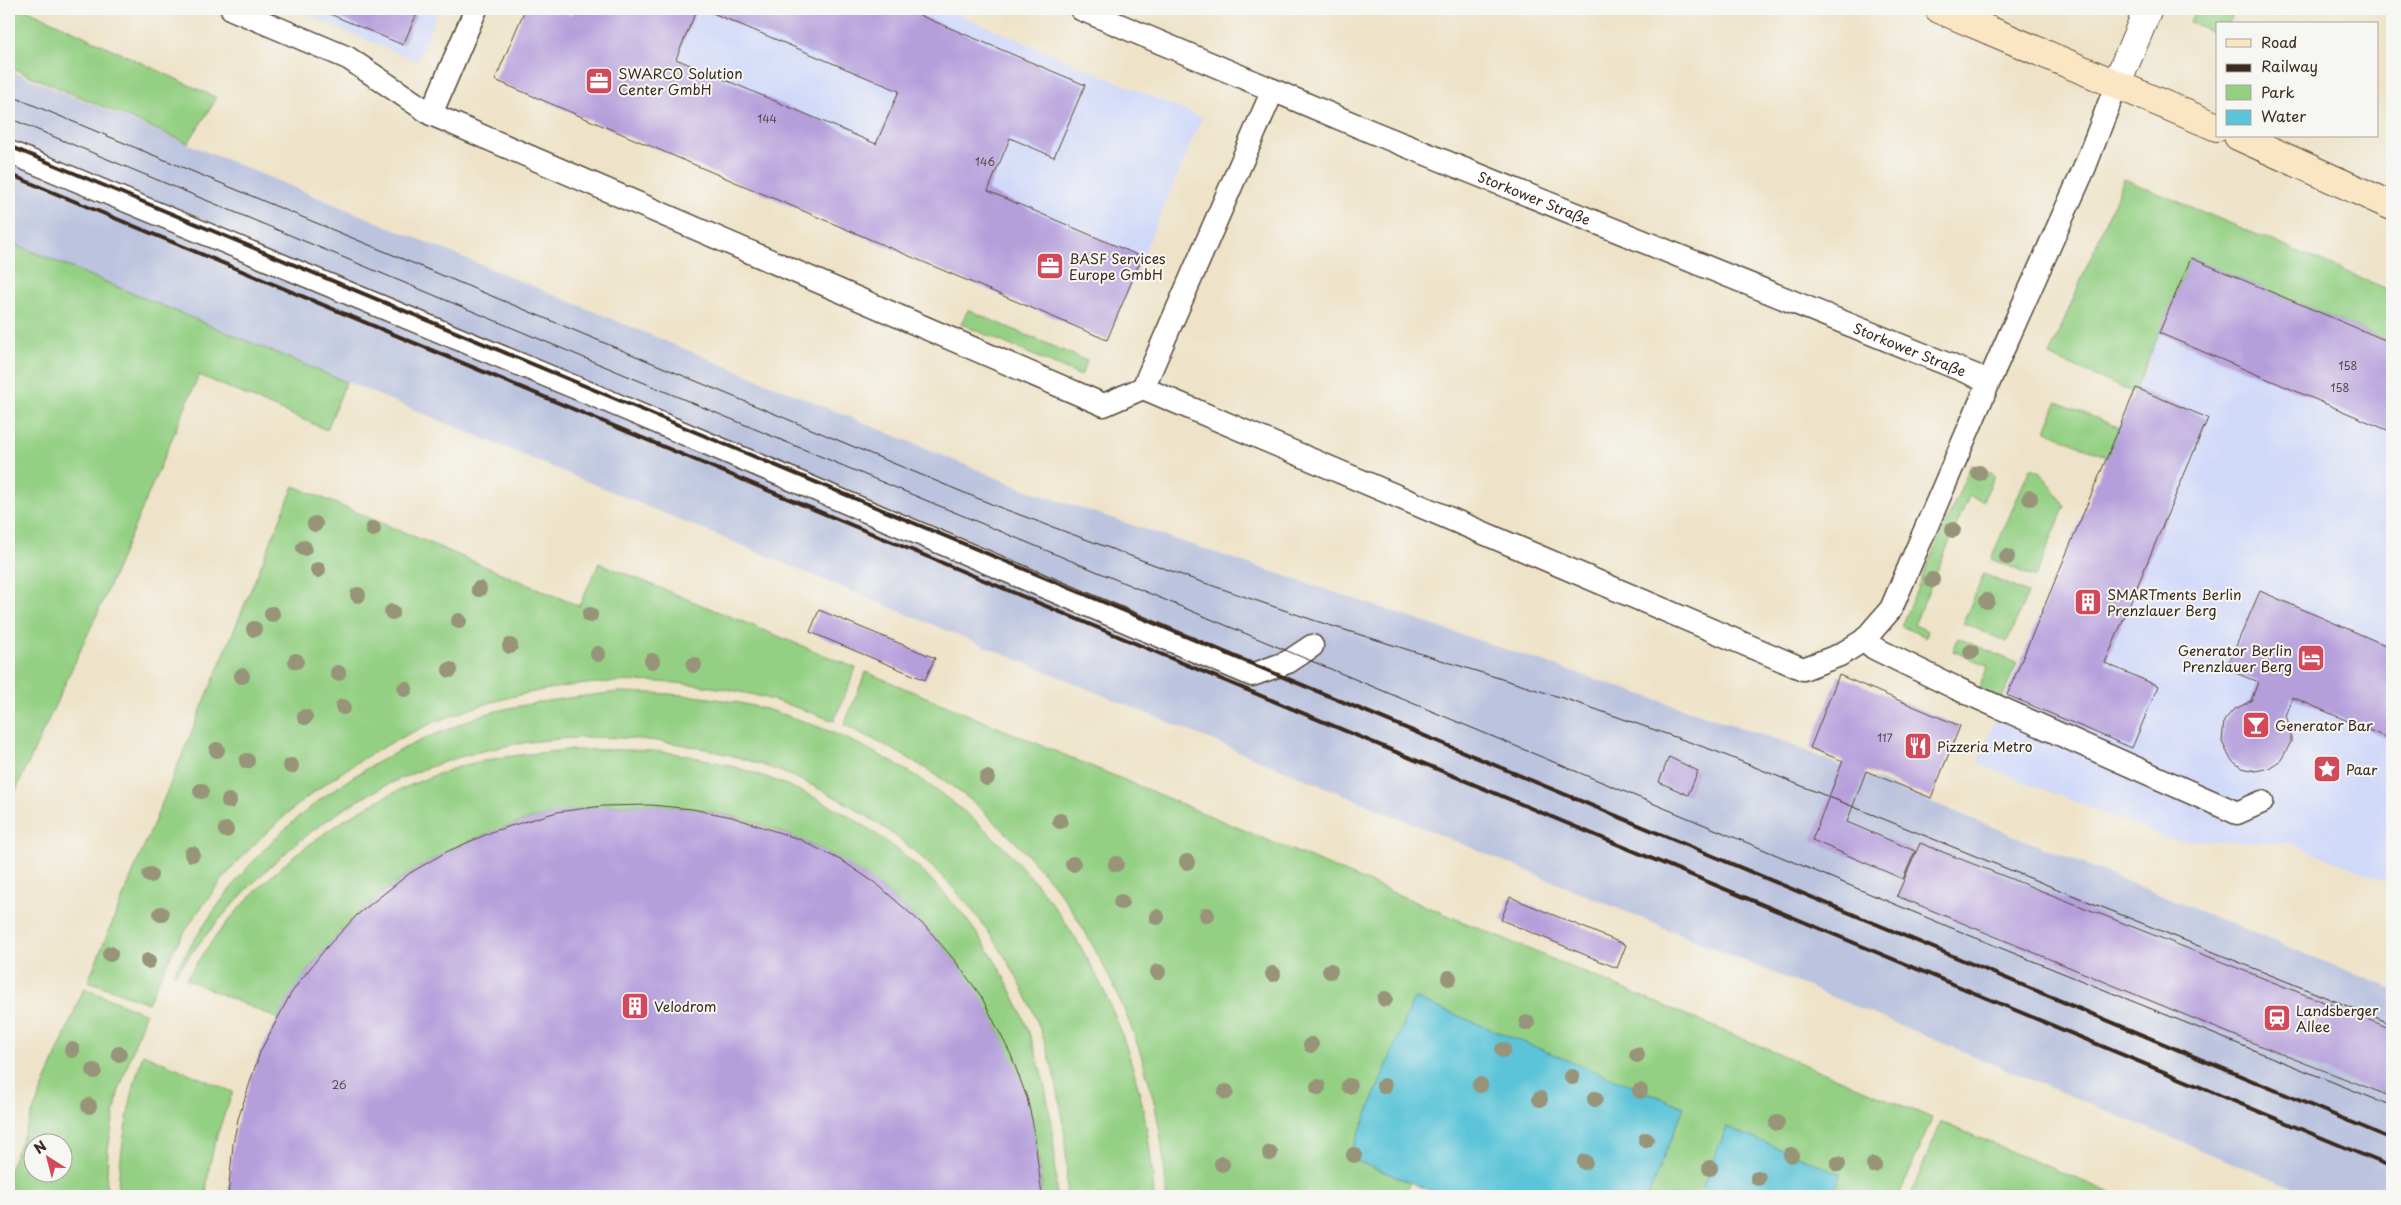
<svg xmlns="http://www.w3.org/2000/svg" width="2401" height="1205" font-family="'Playpen Sans',sans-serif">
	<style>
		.built { fill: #d1d9f9 }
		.industrial { fill: #bbc3de }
		.green { fill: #94d084; stroke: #687d51; fill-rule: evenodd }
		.water { fill: #5cc4d8; stroke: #4c777b }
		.building { fill: #b59fdb }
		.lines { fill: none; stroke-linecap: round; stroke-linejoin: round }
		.service-casing { stroke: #564638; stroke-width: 25 }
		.minor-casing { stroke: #564638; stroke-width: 30 }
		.secondary-casing { stroke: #564638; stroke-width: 30 }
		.service { stroke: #fff; stroke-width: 22 }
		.minor { stroke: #fff; stroke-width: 28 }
		.secondary { stroke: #fbe6c4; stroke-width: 28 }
		.tram { stroke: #3b2a1e; stroke-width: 1 }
		.rail { stroke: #3b2a1e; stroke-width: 4 }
		.tree { fill: #989479 }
		.labels { text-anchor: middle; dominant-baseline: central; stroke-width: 4; stroke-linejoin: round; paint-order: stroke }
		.number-label { font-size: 11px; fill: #5a474d }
		.poi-label { font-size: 14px; fill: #3b2a1e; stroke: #f6f6f2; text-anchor: start }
		.street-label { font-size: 14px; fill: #3b2a1e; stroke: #f6f6f2 }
	</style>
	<rect width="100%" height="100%" fill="#f6f6f2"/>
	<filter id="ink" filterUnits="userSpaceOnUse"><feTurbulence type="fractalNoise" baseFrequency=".02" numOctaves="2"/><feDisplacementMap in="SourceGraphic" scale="10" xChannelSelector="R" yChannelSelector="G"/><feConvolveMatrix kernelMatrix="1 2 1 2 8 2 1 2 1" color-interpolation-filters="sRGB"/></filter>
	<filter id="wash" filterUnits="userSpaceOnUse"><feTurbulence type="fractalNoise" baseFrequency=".0096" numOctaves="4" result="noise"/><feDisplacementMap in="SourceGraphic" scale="20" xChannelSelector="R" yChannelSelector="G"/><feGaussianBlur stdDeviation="1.12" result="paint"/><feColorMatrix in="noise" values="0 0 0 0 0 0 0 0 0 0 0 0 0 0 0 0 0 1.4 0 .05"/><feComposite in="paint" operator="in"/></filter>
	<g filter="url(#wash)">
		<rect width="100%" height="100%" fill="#eee3c8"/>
		<path class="built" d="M 293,9 L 439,9 L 417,61 Z
			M 525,9 L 946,9 L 1202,118 L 1107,340 L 495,80 Z
			M 2124,179 L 2392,291 L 2392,884 L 2290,843 L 2171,840 L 1977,763 L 2136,388 L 2150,362 L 2062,323 Z"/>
		<path class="industrial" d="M 9,70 L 1024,489 L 1778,740 L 2392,989 L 2392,1196 L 2312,1196 L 9,242 Z"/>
		<path class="green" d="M 9,9 L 26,9 L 217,98 L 188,143 L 9,67 Z
			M 2195,9 L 2228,9 L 2234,11 L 2229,24 L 2217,24 L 2217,34 L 2190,22 Z
			M 2124,179 L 2392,291 L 2392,343 L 2191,258 L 2134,393 L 2049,356 Z
			M 9,242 L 346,382 L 327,430 L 199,375 L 98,612 L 9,805 Z
			M 968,310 L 1087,361 L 1081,376 L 961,324 Z
			M 2057,402 L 2120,428 L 2107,457 L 2046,431 Z
			M 1971,465 L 1995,475 L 1983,501 L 1969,496 L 1914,625 L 1928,631 L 1926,637 L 1901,626 Z
			M 2030,468 L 2041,472 L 2065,506 L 2035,577 L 1991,559 Z
			M 294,486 L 579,606 L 599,563 L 856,668 L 834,721 C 797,707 759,694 719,688 C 545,660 372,723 250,849 C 224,875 191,919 173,951 C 164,968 156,986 148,1003 L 88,981 Z
			M 1984,574 L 2028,593 L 2007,642 L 1963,623 Z
			M 1958,638 L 2017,663 L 2001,700 L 1978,690 L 1988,666 L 1953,651 Z
			M 866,672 L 1932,1118 L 1899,1196 L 1532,1196 L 1423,1152 L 1404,1196 L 1166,1196 C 1164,1109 1136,1024 1094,948 C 1082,926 1069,903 1053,884 C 1036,864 1018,844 999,826 C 989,817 979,806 968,798 C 930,768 888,746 844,725 Z
			M 619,692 C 668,693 718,696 765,709 C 991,772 1143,962 1154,1196 L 1066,1196 C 1069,1144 1061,1093 1045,1043 C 963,799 683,683 444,762 C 325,801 249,878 175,974 L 173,973 C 197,936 220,899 249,866 C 302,805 371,759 446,730 C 459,725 472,718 485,714 C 529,702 574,697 619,692 Z
			M 567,750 C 606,750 645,748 684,755 C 908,797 1058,966 1056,1196 L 1042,1196 C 1025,900 723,717 455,848 C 379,884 317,945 278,1019 L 186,979 C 249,878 348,801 462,766 C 496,756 532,754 567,750 Z
			M 84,988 L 145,1014 L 118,1093 L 108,1149 L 106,1196 L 9,1196 L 9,1170 ZM 32,1142 L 62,1142 L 62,1172 L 32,1172 Z
			M 143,1054 L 233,1092 C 219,1126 208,1159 206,1196 L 117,1196 C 121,1147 128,1102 143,1054 Z
			M 1941,1122 L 2118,1196 L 1910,1196 Z"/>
		<path class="water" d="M 1414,998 L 1684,1107 L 1648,1196 L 1444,1196 L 1349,1158 Z
			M 1727,1127 L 1841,1174 L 1832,1196 L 1724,1196 L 1702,1187 Z"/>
		<g id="blocks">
			<path class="building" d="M 318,9 L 419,9 L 403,45 Z
				M 525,9 L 557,9 L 571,15 L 574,9 L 697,9 L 676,59 L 876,144 L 899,91 L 703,9 L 905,9 L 1085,85 L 1054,157 L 1010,138 L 988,191 L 1142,257 L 1107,340 L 495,80 Z
				M 2191,258 L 2392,343 L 2392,432 L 2159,333 Z
				M 2136,388 L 2208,418 L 2105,663 L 2158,686 L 2132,748 L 2007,695 Z
				M 2260,591 L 2392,648 L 2392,740 L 2292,697 L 2285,716 L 2291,729 L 2291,742 L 2281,760 L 2269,768 L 2256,771 L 2242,768 L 2231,760 L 2222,742 L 2224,721 L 2233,710 L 2251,701 L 2258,682 L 2226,669 Z
				M 819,610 L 935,658 L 925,680 L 810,632 Z
				M 1839,675 L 1960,726 L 1931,798 L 1866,771 L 1847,822 L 1915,851 L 1903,879 L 1812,840 L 1843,761 L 1810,748 Z
				M 1669,757 L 1698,771 L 1688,795 L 1659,782 Z
				M 651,805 L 692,809 L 732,817 L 799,839 L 844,862 L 878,885 L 927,928 L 956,962 L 981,996 L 1011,1055 L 1027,1098 L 1033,1124 L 1042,1196 L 228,1196 L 233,1144 L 238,1119 L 260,1052 L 290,995 L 300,981 L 326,948 L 357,915 L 410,873 L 446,852 L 494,831 L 557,812 L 603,806 Z
				M 1920,843 L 2392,1029 L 2392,1097 L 2248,1041 L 1897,896 Z
				M 1510,897 L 1626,945 L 1617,968 L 1501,920 Z"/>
		</g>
	</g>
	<g filter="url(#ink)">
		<use href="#blocks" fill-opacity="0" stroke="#564638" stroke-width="1"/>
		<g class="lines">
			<g class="service-casing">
				<g id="service">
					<path d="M 232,9 L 348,58 L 431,114 L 1104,405 L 1143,388 L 1273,90"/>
					<path id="s1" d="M 1081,9 L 1372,132 L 1989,381"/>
					<path d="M 431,114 L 476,9"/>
					<path d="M 9,152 L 591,394 L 1252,675 L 1288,662 L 1312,646"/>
					<path d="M 1143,388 L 1803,669 L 1840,655 L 1864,640 L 1891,609 L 2001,354 L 2084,169 L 2117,83"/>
					<path d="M 1864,640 L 1874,648 L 1958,689 L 2237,813 L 2262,802"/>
				</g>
			</g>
			<g class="minor-casing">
				<path id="minor" d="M 2117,83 L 2148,9"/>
			</g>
			<g class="secondary-casing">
				<path id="secondary" d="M 1939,9 L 2217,127
					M 2238,136 L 2392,206"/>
			</g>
			<use href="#service" class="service"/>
			<use href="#minor" class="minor"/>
			<use href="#secondary" class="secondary"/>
			<path class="tram" d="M 9,95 L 996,506 L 1190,578 L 1316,621 L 1569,700 L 1715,751 L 2392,1024
				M 9,118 L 1971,936 L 2392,1106"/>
			<path class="rail" d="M 9,146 L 2392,1139
				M 9,174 L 2392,1167"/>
		</g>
		<g class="tree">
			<circle cx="1979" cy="473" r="8"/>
			<circle cx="2030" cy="498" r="8"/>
			<circle cx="315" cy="524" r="8"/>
			<circle cx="373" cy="529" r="8"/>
			<circle cx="1953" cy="530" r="8"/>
			<circle cx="304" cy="548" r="8"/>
			<circle cx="2007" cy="557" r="8"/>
			<circle cx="318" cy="570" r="8"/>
			<circle cx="1932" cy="580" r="8"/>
			<circle cx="479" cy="589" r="8"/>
			<circle cx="358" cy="595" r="8"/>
			<circle cx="1987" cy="601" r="8"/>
			<circle cx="392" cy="612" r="8"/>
			<circle cx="272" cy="614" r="8"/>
			<circle cx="590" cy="615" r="8"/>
			<circle cx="459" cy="621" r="8"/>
			<circle cx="254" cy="629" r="8"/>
			<circle cx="510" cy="646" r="8"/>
			<circle cx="1971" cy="652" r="8"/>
			<circle cx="598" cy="654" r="8"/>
			<circle cx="296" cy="661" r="8"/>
			<circle cx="652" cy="661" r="8"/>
			<circle cx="694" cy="665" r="8"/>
			<circle cx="450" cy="670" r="8"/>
			<circle cx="338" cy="673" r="8"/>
			<circle cx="242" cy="676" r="8"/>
			<circle cx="405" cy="689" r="8"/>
			<circle cx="343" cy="707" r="8"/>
			<circle cx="305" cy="717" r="8"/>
			<circle cx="217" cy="750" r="8"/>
			<circle cx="247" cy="761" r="8"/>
			<circle cx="291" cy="766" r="8"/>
			<circle cx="987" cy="778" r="8"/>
			<circle cx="201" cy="791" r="8"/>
			<circle cx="229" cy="801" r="8"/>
			<circle cx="1060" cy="821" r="8"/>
			<circle cx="226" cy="830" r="8"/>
			<circle cx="192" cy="854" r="8"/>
			<circle cx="1187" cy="862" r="8"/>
			<circle cx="1073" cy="864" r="8"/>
			<circle cx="1116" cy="864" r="8"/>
			<circle cx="150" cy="875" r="8"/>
			<circle cx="1121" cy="902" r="8"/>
			<circle cx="161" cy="914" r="8"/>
			<circle cx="1207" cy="915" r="8"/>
			<circle cx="1157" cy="917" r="8"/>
			<circle cx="110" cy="954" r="8"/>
			<circle cx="148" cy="961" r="8"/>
			<circle cx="1330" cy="971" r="8"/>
			<circle cx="1158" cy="972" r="8"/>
			<circle cx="1273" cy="974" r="8"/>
			<circle cx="1449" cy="978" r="8"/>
			<circle cx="1385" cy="999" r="8"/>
			<circle cx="1527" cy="1023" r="8"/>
			<circle cx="1311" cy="1045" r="8"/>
			<circle cx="72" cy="1050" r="8"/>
			<circle cx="1503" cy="1050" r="8"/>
			<circle cx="119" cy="1054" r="8"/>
			<circle cx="1637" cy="1055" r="8"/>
			<circle cx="94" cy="1071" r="8"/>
			<circle cx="1572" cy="1077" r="8"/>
			<circle cx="1480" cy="1085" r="8"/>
			<circle cx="1349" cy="1086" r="8"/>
			<circle cx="1384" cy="1086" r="8"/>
			<circle cx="1318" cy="1087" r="8"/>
			<circle cx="1640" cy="1091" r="8"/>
			<circle cx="1226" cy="1092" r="8"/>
			<circle cx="1540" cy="1099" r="8"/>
			<circle cx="1595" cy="1099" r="8"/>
			<circle cx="89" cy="1106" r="8"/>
			<circle cx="1777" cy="1123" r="8"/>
			<circle cx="1646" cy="1140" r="8"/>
			<circle cx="1270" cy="1153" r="8"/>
			<circle cx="1354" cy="1155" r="8"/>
			<circle cx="1791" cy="1155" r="8"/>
			<circle cx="1585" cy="1162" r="8"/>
			<circle cx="1222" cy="1164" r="8"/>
			<circle cx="1838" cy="1164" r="8"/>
			<circle cx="1874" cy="1165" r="8"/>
			<circle cx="1710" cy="1168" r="8"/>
			<circle cx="1758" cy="1178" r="8"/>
		</g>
	</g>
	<defs>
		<g id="office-square" transform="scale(1.4375)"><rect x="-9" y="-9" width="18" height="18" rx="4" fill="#d1495b" stroke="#f6f6f2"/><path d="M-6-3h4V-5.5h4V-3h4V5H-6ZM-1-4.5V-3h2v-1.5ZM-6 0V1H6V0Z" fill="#fff"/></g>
		<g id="building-square" transform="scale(1.4375)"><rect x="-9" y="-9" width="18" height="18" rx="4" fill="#d1495b" stroke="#f6f6f2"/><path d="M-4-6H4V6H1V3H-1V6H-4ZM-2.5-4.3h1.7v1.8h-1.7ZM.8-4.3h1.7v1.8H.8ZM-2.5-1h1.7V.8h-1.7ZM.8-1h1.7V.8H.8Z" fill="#fff"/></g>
		<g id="hotel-square" transform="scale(1.4375)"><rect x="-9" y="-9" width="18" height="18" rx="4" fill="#d1495b" stroke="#f6f6f2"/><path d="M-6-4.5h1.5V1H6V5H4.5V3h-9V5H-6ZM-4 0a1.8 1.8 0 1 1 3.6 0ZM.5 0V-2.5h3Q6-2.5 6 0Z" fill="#fff"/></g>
		<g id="bar-square" transform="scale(1.4375)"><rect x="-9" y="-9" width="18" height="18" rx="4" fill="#d1495b" stroke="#f6f6f2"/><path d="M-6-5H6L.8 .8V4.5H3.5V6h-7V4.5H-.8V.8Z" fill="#fff"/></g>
		<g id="restaurant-square" transform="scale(1.4375)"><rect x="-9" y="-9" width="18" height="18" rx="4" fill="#d1495b" stroke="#f6f6f2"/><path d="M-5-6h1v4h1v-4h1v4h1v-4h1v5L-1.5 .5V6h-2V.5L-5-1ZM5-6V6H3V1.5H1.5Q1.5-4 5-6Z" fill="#fff"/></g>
		<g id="sight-square" transform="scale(1.4375)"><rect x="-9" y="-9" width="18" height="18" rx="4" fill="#d1495b" stroke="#f6f6f2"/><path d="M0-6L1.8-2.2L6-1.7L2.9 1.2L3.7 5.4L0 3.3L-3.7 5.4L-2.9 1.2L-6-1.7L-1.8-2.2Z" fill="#fff"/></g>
		<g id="station-square" transform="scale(1.4375)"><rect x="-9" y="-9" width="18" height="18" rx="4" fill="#d1495b" stroke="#f6f6f2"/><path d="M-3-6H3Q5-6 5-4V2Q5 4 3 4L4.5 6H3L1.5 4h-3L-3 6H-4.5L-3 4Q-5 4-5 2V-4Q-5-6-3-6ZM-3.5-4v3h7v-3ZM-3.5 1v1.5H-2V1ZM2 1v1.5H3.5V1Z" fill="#fff"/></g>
	</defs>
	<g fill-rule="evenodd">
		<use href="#office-square" x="599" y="81"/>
		<use href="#office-square" x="1050" y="266"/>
		<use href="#building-square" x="2088" y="602"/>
		<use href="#hotel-square" x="2311" y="658"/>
		<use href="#bar-square" x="2256" y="725"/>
		<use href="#restaurant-square" x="1918" y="746"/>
		<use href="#sight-square" x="2327" y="769"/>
		<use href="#building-square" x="635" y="1006"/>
		<use href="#station-square" x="2277" y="1018"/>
	</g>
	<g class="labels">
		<g class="number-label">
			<text x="767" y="118">144</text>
			<text x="985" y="161">146</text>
			<text x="2348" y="365">158</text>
			<text x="2340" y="387">158</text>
			<text x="1885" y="737">117</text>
			<text x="339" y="1084">26</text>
		</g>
		<g class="poi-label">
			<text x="618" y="73">SWARCO Solution<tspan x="618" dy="16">Center GmbH</tspan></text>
			<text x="1069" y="258">BASF Services<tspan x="1069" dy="16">Europe GmbH</tspan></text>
			<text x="2107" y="594">SMARTments Berlin<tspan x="2107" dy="16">Prenzlauer Berg</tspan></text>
			<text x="2292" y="650" text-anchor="end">Generator Berlin<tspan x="2292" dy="16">Prenzlauer Berg</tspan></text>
			<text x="2275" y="725">Generator Bar</text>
			<text x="1937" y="746">Pizzeria Metro</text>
			<text x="2346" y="769">Paar</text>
			<text x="654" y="1006">Velodrom</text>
			<text x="2296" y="1010">Landsberger<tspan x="2296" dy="16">Allee</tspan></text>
		</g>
		<g class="street-label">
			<text stroke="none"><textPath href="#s1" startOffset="491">Storkower Straße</textPath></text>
			<text stroke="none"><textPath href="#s1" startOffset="896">Storkower Straße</textPath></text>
		</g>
	</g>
	<rect width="2401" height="1205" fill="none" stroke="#f6f6f2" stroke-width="30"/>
	<rect x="2216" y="22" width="162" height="115" fill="#f6f6f2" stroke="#aba49d"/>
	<rect x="2226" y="39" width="25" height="8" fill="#fbe6c4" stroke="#aba49d"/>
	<text x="2261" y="48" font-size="15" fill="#3b2a1e">Road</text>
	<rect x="2226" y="64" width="25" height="8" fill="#3b2a1e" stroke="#aba49d"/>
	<text x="2261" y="72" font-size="15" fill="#3b2a1e">Railway</text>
	<rect x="2226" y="85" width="25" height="15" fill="#94d084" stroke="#aba49d"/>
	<text x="2261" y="98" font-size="15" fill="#3b2a1e">Park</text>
	<rect x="2226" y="110" width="25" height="15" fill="#5cc4d8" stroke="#aba49d"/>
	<text x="2261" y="122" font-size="15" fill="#3b2a1e">Water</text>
	<g transform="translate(48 1158) rotate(324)"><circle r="24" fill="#f6f6f2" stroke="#aba49d"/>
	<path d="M0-4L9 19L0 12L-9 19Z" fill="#d1495b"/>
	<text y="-8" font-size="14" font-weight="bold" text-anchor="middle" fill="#3b2a1e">N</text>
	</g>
</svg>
